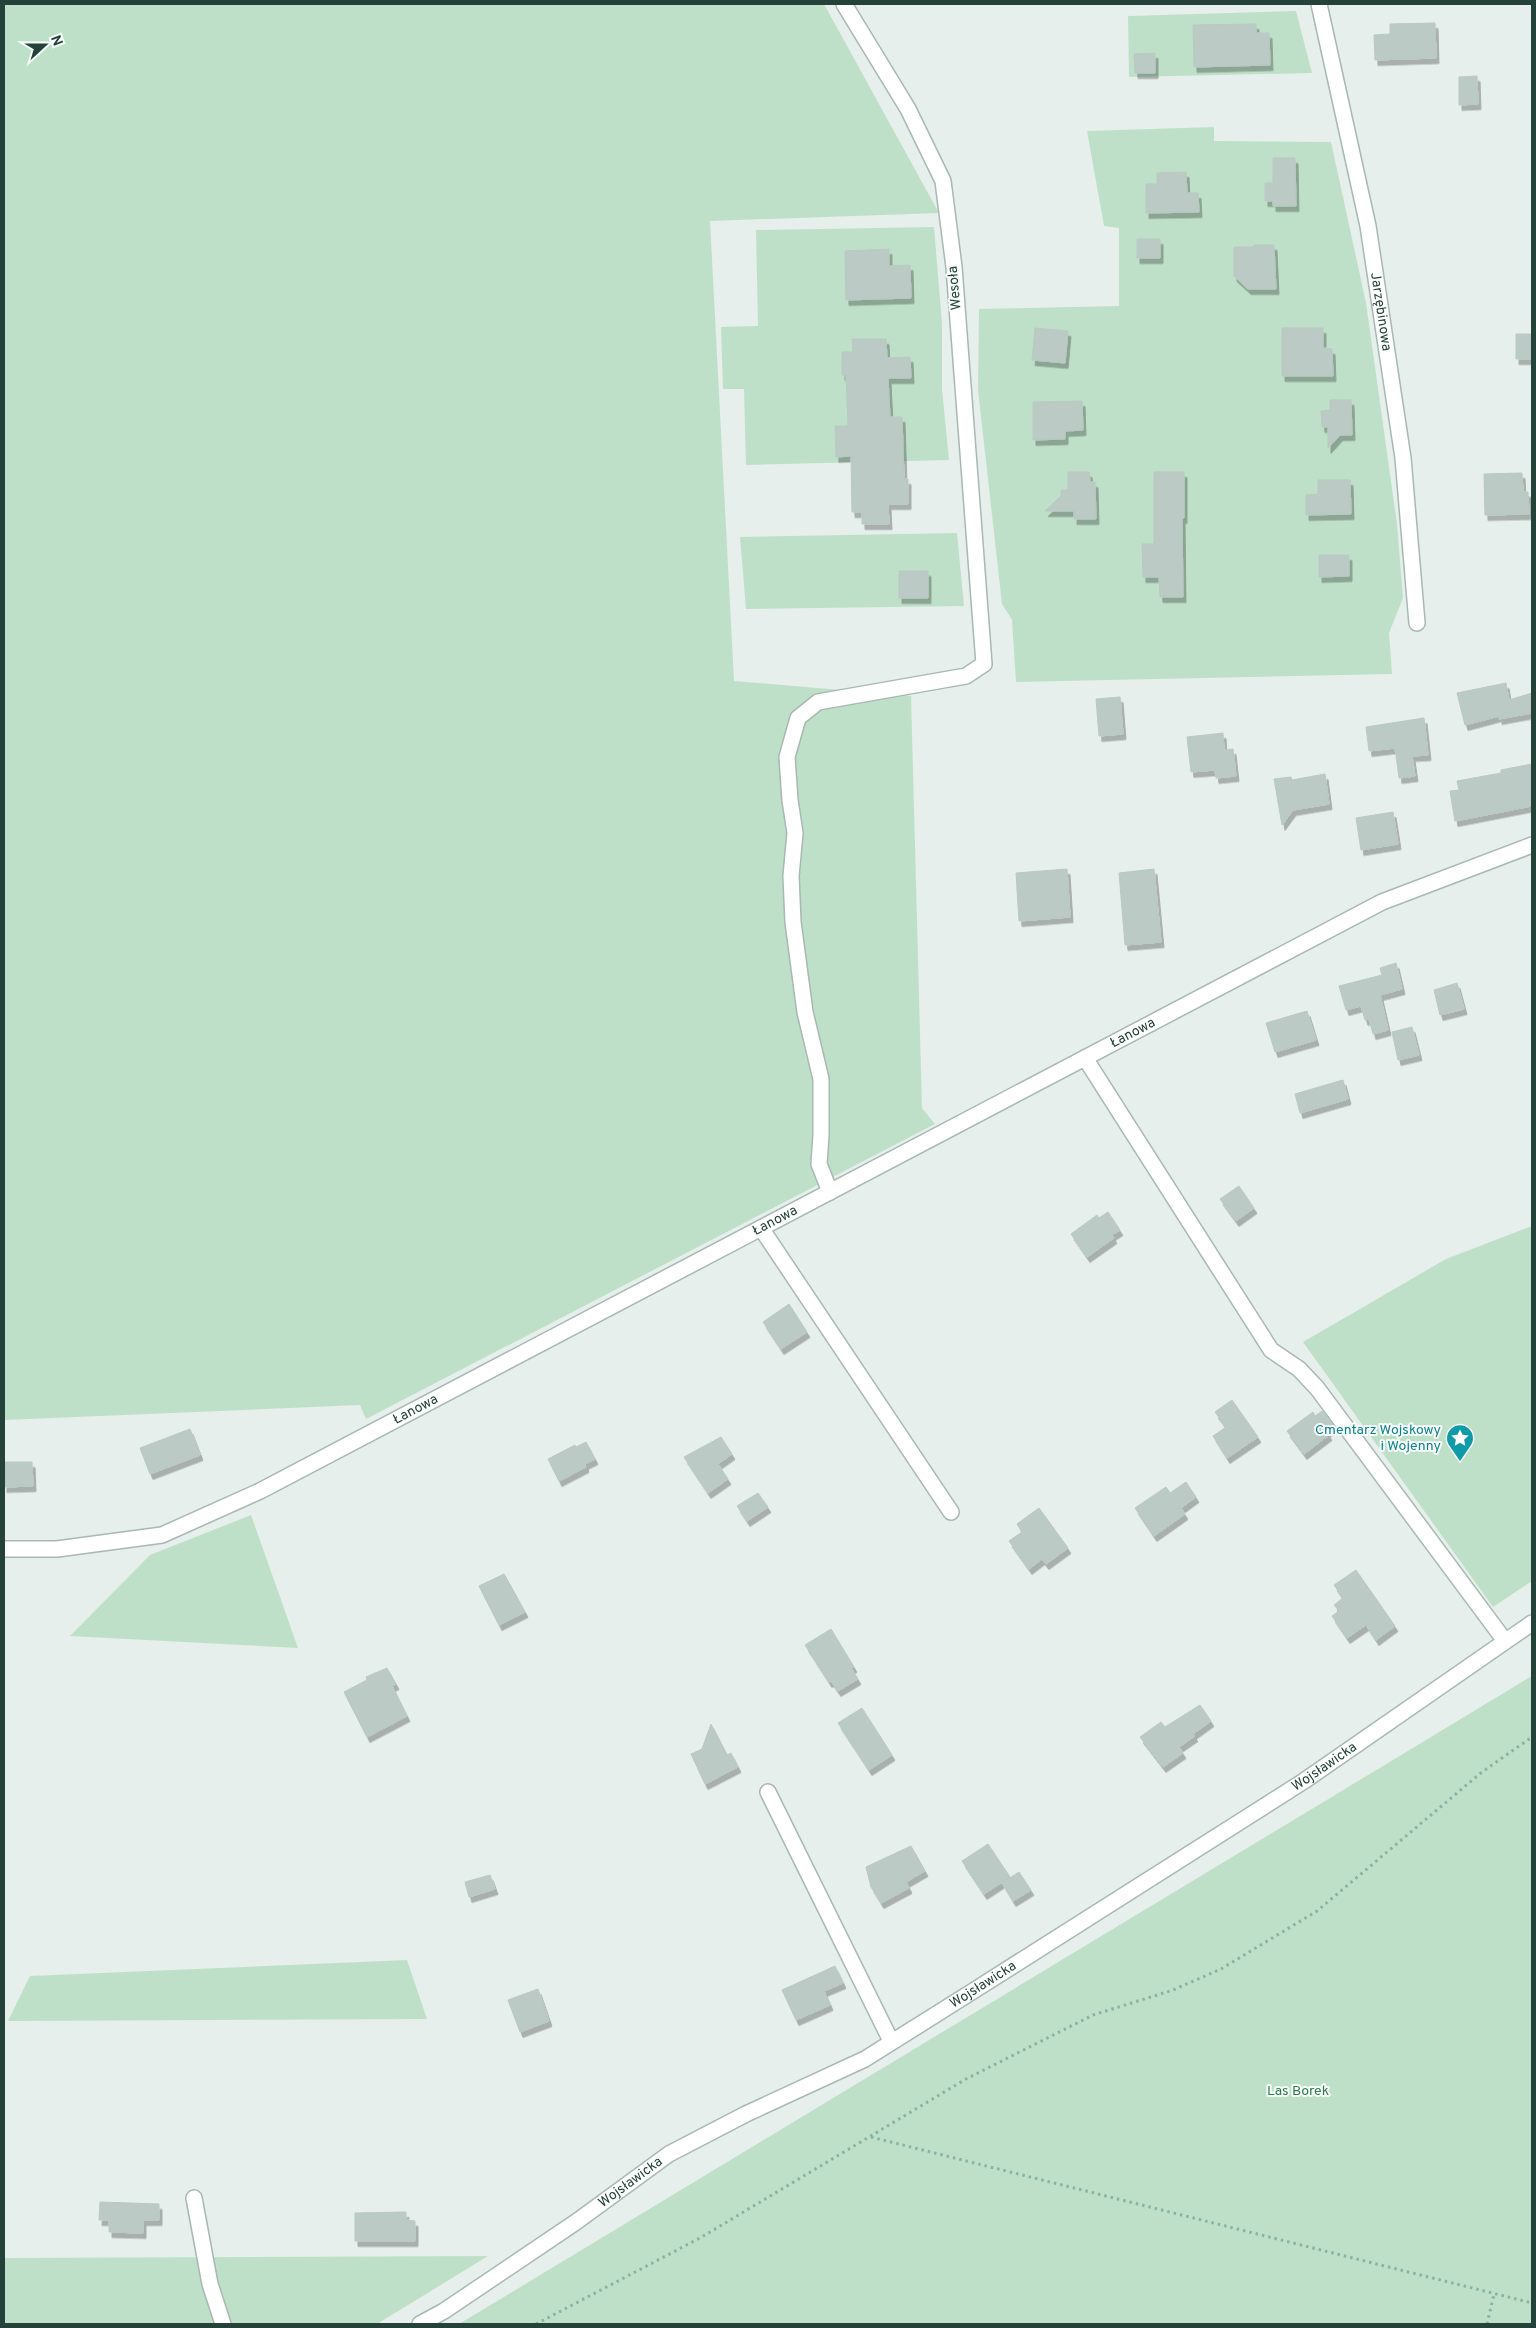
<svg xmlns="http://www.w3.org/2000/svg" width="1536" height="2328" font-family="Overpass,sans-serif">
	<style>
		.green { fill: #bfe0c8 }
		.building { fill: #bbcac4; stroke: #b8c9c2; filter: url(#shadow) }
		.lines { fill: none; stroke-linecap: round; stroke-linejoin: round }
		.minor-casing { stroke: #a8b8b2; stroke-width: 18 }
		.path { stroke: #86b3a5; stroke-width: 3; stroke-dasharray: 2.5 4; stroke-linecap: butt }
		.minor { stroke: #fff; stroke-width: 15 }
		.labels { text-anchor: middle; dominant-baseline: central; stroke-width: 4; stroke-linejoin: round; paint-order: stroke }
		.street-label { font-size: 14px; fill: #24423a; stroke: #f7fbf9 }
		.culture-label { font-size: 14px; fill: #0d838f; stroke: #f7fbf9; text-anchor: end }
		.park-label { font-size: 14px; fill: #2d7a4b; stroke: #f7fbf9 }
	</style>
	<defs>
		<filter id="shadow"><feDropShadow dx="3" dy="5.5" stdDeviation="0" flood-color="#0004"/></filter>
	</defs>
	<rect width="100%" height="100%" fill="#e6efeb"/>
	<path class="green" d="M 4,4 L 824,4 L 939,213 L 710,221 L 734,681 L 911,696 L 922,1108 L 935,1124 L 366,1419 L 360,1405 L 4,1420 Z
		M 1296,11 L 1312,73 L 1129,77 L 1128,16 Z
		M 1214,127 L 1214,141 L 1331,142 L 1366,303 L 1397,524 L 1403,598 L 1389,633 L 1392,674 L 1016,682 L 1012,620 L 1002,604 L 978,390 L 979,309 L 1119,306 L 1119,228 L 1104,226 L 1087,131 Z
		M 934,227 L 942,323 L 942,389 L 949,460 L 746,465 L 744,389 L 723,389 L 721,327 L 758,326 L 756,230 Z
		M 957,533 L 964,606 L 746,609 L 740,537 Z
		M 1532,1226 L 1532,1581 L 1493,1607 L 1303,1342 L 1446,1259 Z
		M 251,1515 L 298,1648 L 70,1636 L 150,1555 Z
		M 1532,1676 L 1532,2324 L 459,2324 Z
		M 407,1960 L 427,2019 L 8,2021 L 30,1976 Z
		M 488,2256 L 377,2324 L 4,2324 L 4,2258 Z"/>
	<path class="building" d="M 1435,23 L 1436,58 L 1375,60 L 1374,35 L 1390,34 L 1390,24 Z
		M 1256,24 L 1256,33 L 1269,33 L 1270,65 L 1194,67 L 1193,25 Z
		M 1155,53 L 1155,73 L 1135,73 L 1134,54 Z
		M 1477,76 L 1478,104 L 1459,105 L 1459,77 Z
		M 1273,158 L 1295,158 L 1296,206 L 1273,206 L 1273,201 L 1265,201 L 1265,183 L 1273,183 Z
		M 1186,172 L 1187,193 L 1198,193 L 1199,212 L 1146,213 L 1146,184 L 1157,184 L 1157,173 Z
		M 1137,239 L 1160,239 L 1160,258 L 1137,258 Z
		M 1254,245 L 1274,245 L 1276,289 L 1248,289 L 1234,276 L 1234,247 L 1254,247 Z
		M 889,249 L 889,266 L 910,265 L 911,298 L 846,300 L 845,251 Z
		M 1035,328 L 1068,331 L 1065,363 L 1032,360 Z
		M 1282,328 L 1323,328 L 1323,348 L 1332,349 L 1333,376 L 1282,376 Z
		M 1516,334 L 1532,334 L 1532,359 L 1516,359 Z
		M 852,339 L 886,339 L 887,358 L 910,357 L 911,378 L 888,378 L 890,417 L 902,417 L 904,479 L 908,479 L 908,504 L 888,504 L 889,524 L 862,524 L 862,512 L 852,512 L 851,456 L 836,457 L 835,426 L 848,426 L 846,375 L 842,375 L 842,352 L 853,352 Z
		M 1330,400 L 1351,400 L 1352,435 L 1340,435 L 1328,448 L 1328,427 L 1322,427 L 1321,411 L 1330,410 Z
		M 1082,401 L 1083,430 L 1065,431 L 1065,439 L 1033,440 L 1033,402 Z
		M 1068,472 L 1089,472 L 1090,482 L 1095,482 L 1096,519 L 1074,519 L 1074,511 L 1045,511 L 1061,496 L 1061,490 L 1068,490 Z
		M 1154,472 L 1184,472 L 1184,518 L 1182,518 L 1183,597 L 1160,597 L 1159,577 L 1143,577 L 1142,544 L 1154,544 Z
		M 1522,473 L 1523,492 L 1528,492 L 1529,514 L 1485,515 L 1484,474 Z
		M 1318,480 L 1350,480 L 1351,514 L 1306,515 L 1306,495 L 1318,494 Z
		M 1319,555 L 1349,555 L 1349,576 L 1319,577 Z
		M 899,571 L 928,571 L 928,598 L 899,598 Z
		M 1506,683 L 1509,700 L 1532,693 L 1532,713 L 1499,719 L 1499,716 L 1465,725 L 1457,693 Z
		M 1120,697 L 1123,734 L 1099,736 L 1096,699 Z
		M 1424,718 L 1428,755 L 1412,756 L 1415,776 L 1399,778 L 1395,748 L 1369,751 L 1366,727 Z
		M 1223,733 L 1224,750 L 1233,749 L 1236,776 L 1216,778 L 1215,770 L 1191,772 L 1187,737 Z
		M 1532,764 L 1532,806 L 1455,821 L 1450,791 L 1459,790 L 1457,781 L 1501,773 L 1501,770 Z
		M 1325,774 L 1329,804 L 1293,810 L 1282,825 L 1274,779 L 1291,777 L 1292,780 Z
		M 1393,812 L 1398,844 L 1361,850 L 1356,818 Z
		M 1067,869 L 1070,917 L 1019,921 L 1016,873 Z
		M 1154,869 L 1161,942 L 1125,945 L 1119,873 Z
		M 1396,963 L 1402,989 L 1380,995 L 1388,1030 L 1373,1034 L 1369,1019 L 1365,1020 L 1361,1006 L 1346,1010 L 1339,986 L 1382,975 L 1380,968 Z
		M 1457,983 L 1464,1009 L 1440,1015 L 1434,990 Z
		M 1307,1011 L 1316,1040 L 1275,1052 L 1266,1023 Z
		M 1412,1027 L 1419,1055 L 1398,1060 L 1392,1032 Z
		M 1343,1080 L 1348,1099 L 1300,1113 L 1295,1094 Z
		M 1239,1186 L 1254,1208 L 1236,1221 L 1220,1199 Z
		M 1108,1212 L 1120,1230 L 1112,1235 L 1114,1238 L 1087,1257 L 1071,1234 L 1097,1215 L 1099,1218 Z
		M 789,1304 L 807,1332 L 781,1349 L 763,1322 Z
		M 1232,1400 L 1258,1437 L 1227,1458 L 1213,1436 L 1226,1427 L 1215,1412 Z
		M 1322,1411 L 1334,1426 L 1327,1432 L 1329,1435 L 1304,1454 L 1287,1431 L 1313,1412 L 1315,1416 Z
		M 190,1429 L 200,1455 L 150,1474 L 140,1448 Z
		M 721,1437 L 732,1454 L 718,1464 L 728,1479 L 708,1493 L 684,1457 Z
		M 586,1442 L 595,1459 L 585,1464 L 586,1467 L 559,1481 L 548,1459 L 575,1445 L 576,1447 Z
		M 4,1462 L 32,1462 L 33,1486 L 4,1487 Z
		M 1186,1482 L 1196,1497 L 1181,1508 L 1185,1514 L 1154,1536 L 1135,1508 L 1166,1487 L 1170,1493 Z
		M 758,1493 L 768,1507 L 747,1521 L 737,1506 Z
		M 1039,1508 L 1068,1548 L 1046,1564 L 1042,1559 L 1029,1569 L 1009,1541 L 1022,1532 L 1017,1524 Z
		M 1356,1570 L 1395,1626 L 1376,1640 L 1366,1625 L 1347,1638 L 1332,1616 L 1339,1611 L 1334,1605 L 1343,1598 L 1334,1585 Z
		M 504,1574 L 525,1612 L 499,1625 L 479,1586 Z
		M 831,1629 L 854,1667 L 851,1668 L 858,1679 L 838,1691 L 831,1681 L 829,1682 L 805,1645 Z
		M 387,1668 L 396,1684 L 392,1686 L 407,1716 L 367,1737 L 344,1692 L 367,1680 L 366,1677 Z
		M 1200,1705 L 1211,1721 L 1193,1734 L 1195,1736 L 1179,1747 L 1183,1753 L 1163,1767 L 1140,1737 L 1161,1722 L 1165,1727 Z
		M 862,1708 L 892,1755 L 869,1770 L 838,1723 Z
		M 711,1724 L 727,1755 L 731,1753 L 738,1767 L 705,1784 L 691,1754 L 702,1749 Z
		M 988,1844 L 1010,1877 L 984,1894 L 962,1861 Z
		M 911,1846 L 925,1871 L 906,1882 L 909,1888 L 881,1903 L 871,1887 L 866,1867 Z
		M 1019,1872 L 1031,1890 L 1013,1901 L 1002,1883 Z
		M 490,1875 L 495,1889 L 469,1897 L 465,1882 Z
		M 835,1966 L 843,1983 L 824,1991 L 830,2005 L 796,2020 L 782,1990 Z
		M 538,1989 L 549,2021 L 520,2032 L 508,2000 Z
		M 100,2202 L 159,2204 L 159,2220 L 143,2220 L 143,2233 L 109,2232 L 109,2220 L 99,2220 Z
		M 406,2212 L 406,2220 L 415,2221 L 415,2241 L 355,2241 L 355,2213 Z"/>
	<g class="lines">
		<g class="minor-casing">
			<g id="minor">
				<path id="s1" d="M 1319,4 L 1368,226 L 1403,458 L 1417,623"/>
				<path d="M 1085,1058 L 1271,1350 L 1299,1369 L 1317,1388 L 1505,1641"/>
				<path d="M 830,1192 L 819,1164 L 821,1135 L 821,1079 L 805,1012 L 793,922 L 791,876 L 795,833 L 790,800 L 787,757 L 798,718 L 818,702 L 966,676 L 984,664 L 954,267 L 943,181 L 908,109 L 844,4"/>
				<path d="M 761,1228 L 951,1512"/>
				<path id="s2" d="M 4,1549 L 57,1549 L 162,1535 L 260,1491 L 1382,902 L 1532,845"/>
				<path d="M 768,1792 L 891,2041"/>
				<path d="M 194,2198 L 210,2284 L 223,2324"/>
				<path id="s3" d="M 420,2324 L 444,2311 L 576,2222 L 669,2154 L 746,2114 L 865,2059 L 970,1993 L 1304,1781 L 1532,1623"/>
			</g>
		</g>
		<path class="path" d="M 871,2137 L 1532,2303
			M 536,2324 L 700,2238 L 966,2079 L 1093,2015 L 1173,1990 L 1221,1969 L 1317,1911 L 1482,1772 L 1532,1737
			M 1487,2324 L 1494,2294"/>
		<use href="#minor" class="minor"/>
	</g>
	<defs>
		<g id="sight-pin" transform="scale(1.4375)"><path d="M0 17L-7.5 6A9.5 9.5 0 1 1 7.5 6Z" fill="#0f9aa8" stroke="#f7fbf9"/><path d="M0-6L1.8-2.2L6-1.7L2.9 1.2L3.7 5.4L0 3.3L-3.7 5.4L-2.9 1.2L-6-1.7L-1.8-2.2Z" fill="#fff"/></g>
	</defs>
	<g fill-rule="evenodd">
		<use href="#sight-pin" x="1460" y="1438"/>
	</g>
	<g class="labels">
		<g class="street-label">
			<text transform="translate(955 288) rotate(-95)">Wesoła</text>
			<text stroke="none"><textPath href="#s1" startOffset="314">Jarzębinowa</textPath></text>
			<text stroke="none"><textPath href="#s2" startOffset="1252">Łanowa</textPath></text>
			<text stroke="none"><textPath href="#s2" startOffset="848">Łanowa</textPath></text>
			<text stroke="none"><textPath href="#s2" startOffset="442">Łanowa</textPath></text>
			<text stroke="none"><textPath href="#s3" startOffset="1064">Wojsławicka</textPath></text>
			<text stroke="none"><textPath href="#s3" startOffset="659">Wojsławicka</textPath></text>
			<text stroke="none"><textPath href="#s3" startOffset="254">Wojsławicka</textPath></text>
		</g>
		<g class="culture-label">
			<text x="1441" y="1430">Cmentarz Wojskowy<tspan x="1441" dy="16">i Wojenny</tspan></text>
		</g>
		<g class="park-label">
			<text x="1298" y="2091">Las Borek</text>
		</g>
	</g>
	<rect width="1536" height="2328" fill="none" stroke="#24423a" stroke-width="10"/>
	<g transform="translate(45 45) rotate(69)" stroke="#f7fbf9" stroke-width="4" paint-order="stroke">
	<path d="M0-4L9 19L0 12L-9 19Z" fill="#24423a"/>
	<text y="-8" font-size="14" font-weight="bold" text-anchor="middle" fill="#24423a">N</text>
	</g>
</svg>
